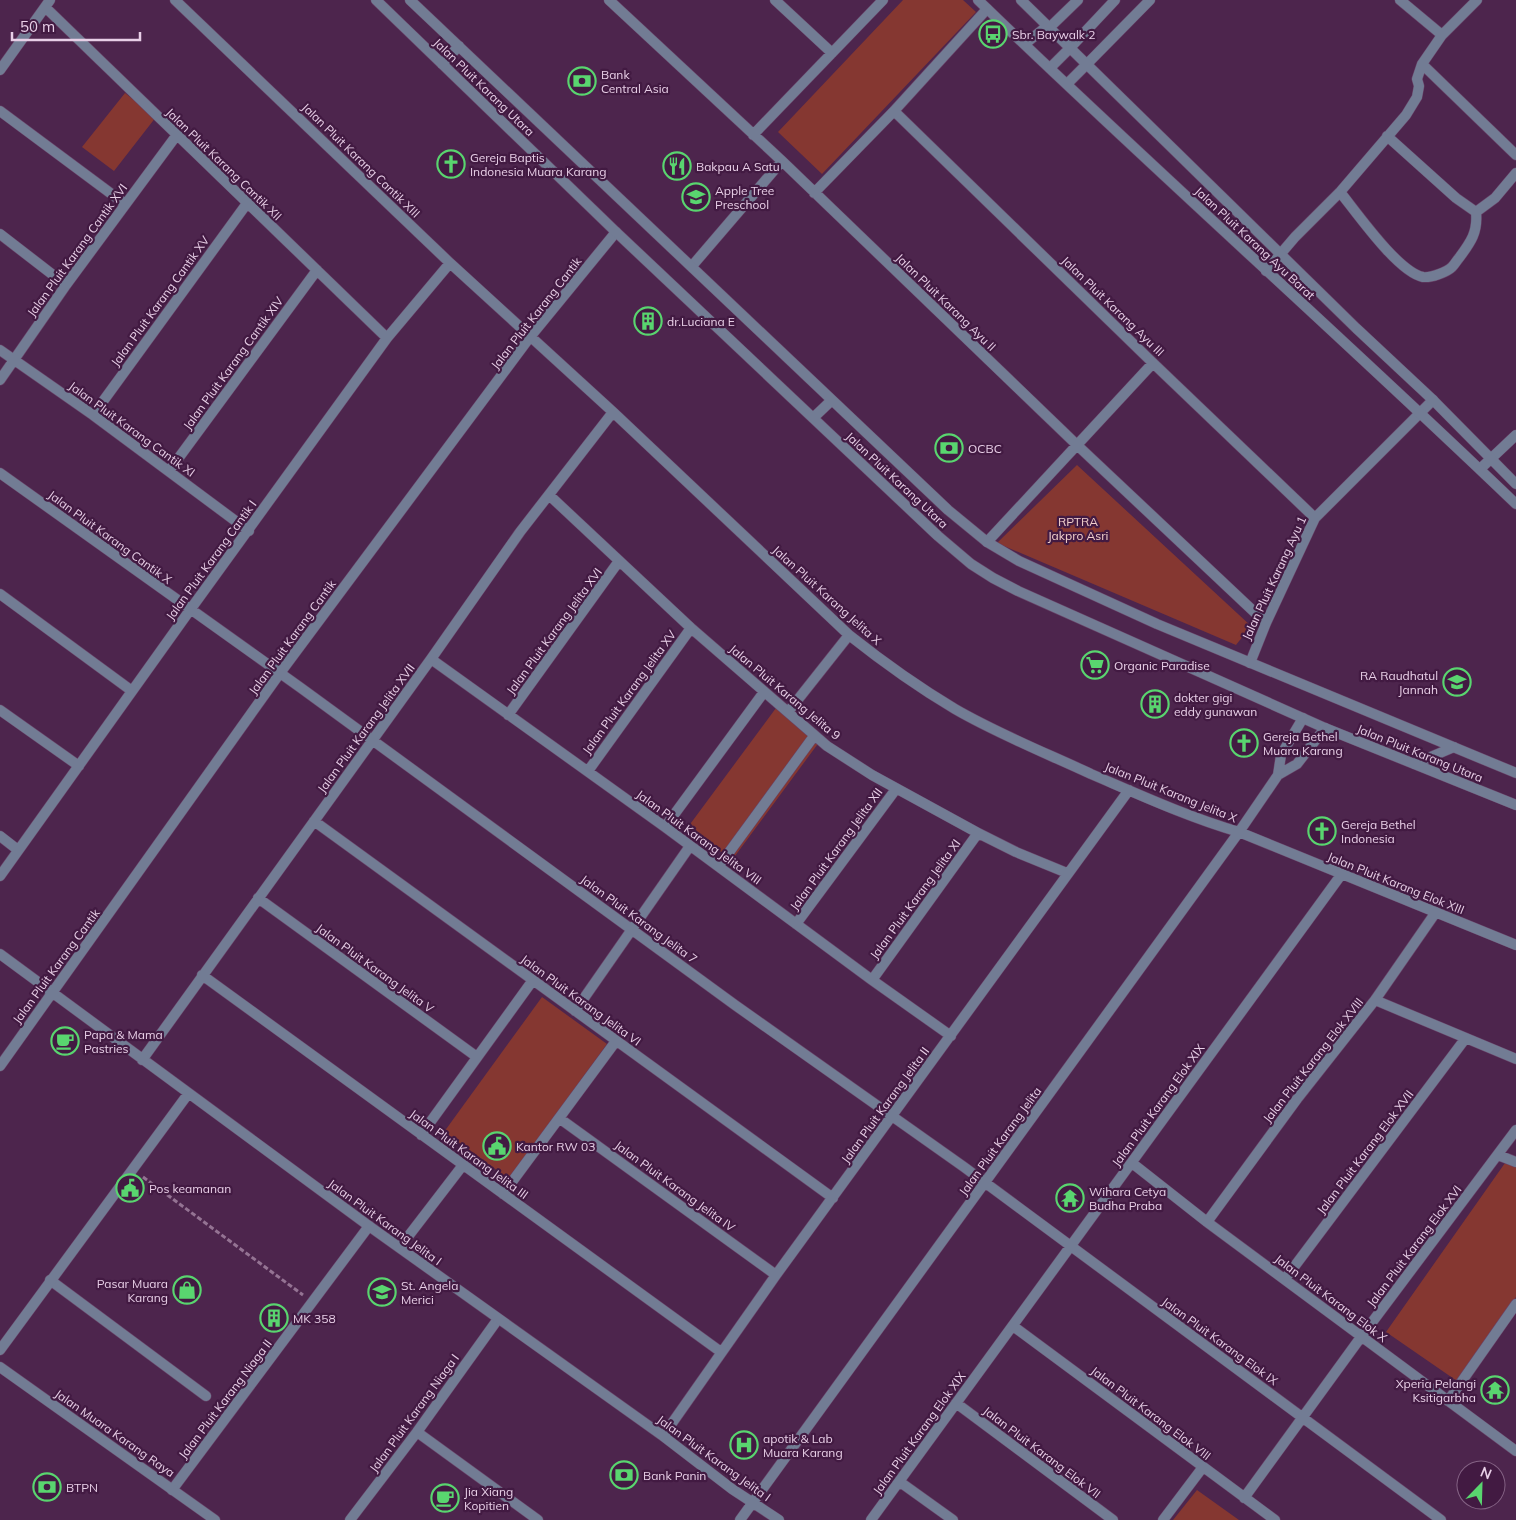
<svg xmlns="http://www.w3.org/2000/svg" width="1516" height="1520" font-family="Mulish,sans-serif">
	<style>
		.green { fill: #853731 }
		.lines { fill: none; stroke-linecap: round; stroke-linejoin: round }
		.service-casing { stroke: #694469; stroke-width: 11 }
		.minor-casing { stroke: #694469; stroke-width: 11 }
		.tertiary-casing { stroke: #694469; stroke-width: 11 }
		.path { stroke: #947393; stroke-width: 3; stroke-dasharray: 5 2.5; stroke-linecap: butt }
		.service { stroke: #727c94; stroke-width: 10 }
		.minor { stroke: #727c94; stroke-width: 10 }
		.tertiary { stroke: #727c94; stroke-width: 10 }
		.labels { text-anchor: middle; dominant-baseline: central; stroke-width: 4.5; stroke-linejoin: round; paint-order: stroke }
		.poi-label { font-size: 12px; fill: #e8cfe7; stroke: #421a42; text-anchor: start }
		.street-label { font-size: 12px; fill: #e8cfe7; stroke: #421a42 }
		.park-label { font-size: 12px; fill: #f2d1cc; stroke: #421a42 }
	</style>
	<rect width="100%" height="100%" fill="#4d254d"/>
	<path class="green" d="M 903,0 L 963,0 L 976,12 L 822,174 L 778,132 Z
		M 125,93 L 156,117 L 114,171 L 82,147 Z
		M 1077,465 L 1251,626 L 1236,645 L 997,543 Z
		M 776,708 L 820,741 L 732,860 L 688,827 Z
		M 542,997 L 607,1044 L 509,1179 L 444,1132 Z
		M 1505,1163 L 1516,1167 L 1516,1297 L 1457,1381 L 1386,1332 Z
		M 1197,1490 L 1239,1520 L 1173,1520 Z"/>
	<g class="lines">
		<g class="service-casing">
			<path id="service" d="M 1400,0 L 1442,35
				M 1049,28 L 1078,0
				M 1069,49 L 1115,0
				M 1422,64 L 1516,155
				M 1086,65 L 1150,0
				M 1387,136 L 1456,198 L 1476,212 L 1495,198 L 1516,173
				M 1340,192 C 1357,213 1398,272 1423,277 C 1431,278 1447,272 1452,267 C 1455,264 1457,260 1459,258 C 1471,242 1478,232 1476,212
				M 1266,271 L 1295,237 L 1340,192 L 1406,115 L 1417,97 L 1419,86 L 1417,79 L 1422,64 L 1442,35 L 1477,0
				M 1480,469 L 1516,435
				M 50,1280 L 206,1396
				M 417,1432 L 538,1520
				M 172,1490 L 369,1226
				M 350,1520 L 417,1432 L 498,1319"/>
		</g>
		<g class="minor-casing">
			<path id="minor" d="M 175,0 L 450,263 L 613,412 L 849,635 C 883,662 918,687 955,709 C 998,734 1046,753 1091,774 C 1140,795 1188,817 1239,832 L 1516,945
				M 609,0 L 782,161 L 1077,445 L 1266,623
				M 775,0 L 832,53
				M 45,7 L 387,338
				M 0,70 L 50,0
				M 0,111 L 125,204
				M 894,111 L 1153,363 L 1315,518
				M 753,135 L 883,0
				M 814,193 L 894,111 L 987,9
				M 0,234 L 66,285
				M 692,266 L 782,161
				M 0,350 L 93,415 L 249,531
				M 0,380 L 66,285 L 176,136
				M 93,415 L 248,202
				M 169,471 L 317,270
				M 0,473 L 301,688 L 735,1005 L 964,1167 L 1441,1520
				M 549,495 L 691,628 L 827,746 L 872,775 L 978,833 L 1016,852 L 1067,873
				M 987,542 L 1153,363
				M 0,594 L 132,691
				M 431,659 L 665,827 L 872,980 L 951,1036
				M 1250,663 L 1266,623 L 1315,518 L 1433,400
				M 0,710 L 79,766
				M 788,712 L 849,635
				M 508,715 L 619,561
				M 588,771 L 691,628
				M 1278,775 L 1297,764 L 1325,728
				M 314,821 L 833,1198
				M 665,827 L 764,692
				M 0,836 L 18,850
				M 719,866 L 814,736
				M 0,876 L 190,610 L 387,338 L 450,263
				M 258,898 L 477,1057
				M 796,924 L 896,789
				M 0,954 L 369,1226 L 663,1436 L 732,1489 L 779,1520
				M 202,975 L 721,1352
				M 872,980 L 978,833
				M 1375,1000 L 1516,1059
				M 575,1011 L 690,846
				M 142,1060 L 431,659 L 520,532 L 613,412
				M 0,1066 L 280,673 L 530,337 L 616,232
				M 559,1118 L 776,1275
				M 421,1135 L 533,980
				M 1498,1155 L 1516,1162
				M 1132,1163 L 1207,1222 L 1516,1451
				M 503,1194 L 616,1041
				M 1207,1222 L 1297,1099 L 1375,1000 L 1436,912
				M 400,1247 L 463,1165
				M 1285,1279 L 1465,1039
				M 1013,1326 L 1275,1520
				M 0,1350 L 188,1094
				M 1448,1401 L 1516,1304
				M 956,1403 L 1113,1520
				M 663,1436 L 776,1275 L 1129,790
				M 900,1482 L 953,1520
				M 1244,1498 L 1361,1337 L 1516,1130
				M 740,1520 L 1239,832 L 1278,775 L 1281,755 L 1303,718
				M 871,1520 L 1341,875
				M 1163,1520 L 1203,1467"/>
		</g>
		<g class="tertiary-casing">
			<path id="tertiary" d="M 376,0 L 616,232 L 938,536 L 971,564 L 993,578 L 1018,591 L 1325,728 L 1516,805
				M 410,0 L 832,400 L 948,510 L 987,542 L 1019,561 L 1157,624 L 1516,773
				M 978,0 C 1155,171 1339,334 1516,504
				M 1021,0 L 1356,328 L 1433,400 L 1516,484
				M 1025,44 L 1047,26
				M 442,64 L 459,46
				M 1050,68 L 1069,49
				M 1067,84 L 1086,65
				M 813,418 L 832,400
				M 1414,764 L 1454,747
				M 0,1367 L 215,1520"/>
		</g>
		<path class="path" d="M 143,1177 L 303,1295"/>
		<use href="#service" class="service"/>
		<use href="#minor" class="minor"/>
		<use href="#tertiary" class="tertiary"/>
	</g>
	<defs>
		<g id="bus-ring" transform="scale(1.4375)"><circle r="9.5" fill="#421a42" stroke="#59d56f" stroke-width="1.5"/><path d="M-5-6H5V4H4V6H2V4H-2V6H-4V4H-5ZM-3.5-4V0h7V-4ZM-3.5 1.2v1.5H-2V1.2ZM2 1.2v1.5H3.5V1.2Z" fill="#59d56f"/></g>
		<g id="bank-ring" transform="scale(1.4375)"><circle r="9.5" fill="#421a42" stroke="#59d56f" stroke-width="1.5"/><path d="M-6-4H6V4H-6ZM0-2.3a2.3 2.3 0 1 0 0 4.6a2.3 2.3 0 1 0 0-4.6Z" fill="#59d56f"/></g>
		<g id="church-ring" transform="scale(1.4375)"><circle r="9.5" fill="#421a42" stroke="#59d56f" stroke-width="1.5"/><path d="M-1.2-6h2.4v3.5h3.3v2.4h-3.3V6h-2.4V-.1h-3.3v-2.4h3.3Z" fill="#59d56f"/></g>
		<g id="restaurant-ring" transform="scale(1.4375)"><circle r="9.5" fill="#421a42" stroke="#59d56f" stroke-width="1.5"/><path d="M-5-6h1v4h1v-4h1v4h1v-4h1v5L-1.5 .5V6h-2V.5L-5-1ZM5-6V6H3V1.5H1.5Q1.5-4 5-6Z" fill="#59d56f"/></g>
		<g id="school-ring" transform="scale(1.4375)"><circle r="9.5" fill="#421a42" stroke="#59d56f" stroke-width="1.5"/><path d="M0-5L7-2L0 1L-7-2ZM-4 1L0 2.5L4 1V4Q0 6-4 4Z" fill="#59d56f"/></g>
		<g id="building-ring" transform="scale(1.4375)"><circle r="9.5" fill="#421a42" stroke="#59d56f" stroke-width="1.5"/><path d="M-4-6H4V6H1V3H-1V6H-4ZM-2.5-4.3h1.7v1.8h-1.7ZM.8-4.3h1.7v1.8H.8ZM-2.5-1h1.7V.8h-1.7ZM.8-1h1.7V.8H.8Z" fill="#59d56f"/></g>
		<g id="supermarket-ring" transform="scale(1.4375)"><circle r="9.5" fill="#421a42" stroke="#59d56f" stroke-width="1.5"/><path d="M-6-5.5h2.5l.6 2H6L4.5 2H-2.5L-4.4-4H-6ZM-1.5 3.2a1.3 1.3 0 1 0 .1 0ZM3 3.2a1.3 1.3 0 1 0 .1 0Z" fill="#59d56f"/></g>
		<g id="cafe-ring" transform="scale(1.4375)"><circle r="9.5" fill="#421a42" stroke="#59d56f" stroke-width="1.5"/><path d="M-5.5-4.5H6V0H3Q3 3.5 0 3.5H-2.5Q-5.5 3.5-5.5 0ZM3-3.2v2h1.7v-2ZM-6 4.5H4V6H-6Z" fill="#59d56f"/></g>
		<g id="civic-ring" transform="scale(1.4375)"><circle r="9.5" fill="#421a42" stroke="#59d56f" stroke-width="1.5"/><path d="M-.6-6.5H3V-4.5H.6V-3L4-1V1h2V6H-6V1h2V-1L-.6-3ZM-1.2 2.5V6h2.4V2.5Z" fill="#59d56f"/></g>
		<g id="temple-ring" transform="scale(1.4375)"><circle r="9.5" fill="#421a42" stroke="#59d56f" stroke-width="1.5"/><path d="M0-6L5-2H3V0L6.5 2.5H4V6H1.5V3h-3V6H-4V2.5H-6.5L-3 0V-2H-5Z" fill="#59d56f"/></g>
		<g id="shop-ring" transform="scale(1.4375)"><circle r="9.5" fill="#421a42" stroke="#59d56f" stroke-width="1.5"/><path d="M-5-2.5h2.3a2.7 3.5 0 0 1 5.4 0H5L5.5 6h-11ZM-1.5-2.5h3a1.5 2.3 0 0 0-3 0Z" fill="#59d56f"/></g>
		<g id="hospital-ring" transform="scale(1.4375)"><circle r="9.5" fill="#421a42" stroke="#59d56f" stroke-width="1.5"/><path d="M-5-5h3v3.5h4V-5h3V5h-3V1.5h-4V5h-3Z" fill="#59d56f"/></g>
	</defs>
	<g fill-rule="evenodd">
		<use href="#bus-ring" x="993" y="34"/>
		<use href="#bank-ring" x="582" y="81"/>
		<use href="#church-ring" x="451" y="164"/>
		<use href="#restaurant-ring" x="677" y="166"/>
		<use href="#school-ring" x="696" y="197"/>
		<use href="#building-ring" x="648" y="321"/>
		<use href="#bank-ring" x="949" y="448"/>
		<use href="#supermarket-ring" x="1095" y="665"/>
		<use href="#school-ring" x="1457" y="682"/>
		<use href="#building-ring" x="1155" y="704"/>
		<use href="#church-ring" x="1244" y="743"/>
		<use href="#church-ring" x="1322" y="831"/>
		<use href="#cafe-ring" x="65" y="1041"/>
		<use href="#civic-ring" x="497" y="1146"/>
		<use href="#civic-ring" x="130" y="1188"/>
		<use href="#temple-ring" x="1070" y="1198"/>
		<use href="#shop-ring" x="187" y="1290"/>
		<use href="#school-ring" x="382" y="1292"/>
		<use href="#building-ring" x="274" y="1318"/>
		<use href="#temple-ring" x="1495" y="1390"/>
		<use href="#hospital-ring" x="744" y="1445"/>
		<use href="#bank-ring" x="624" y="1475"/>
		<use href="#bank-ring" x="47" y="1487"/>
		<use href="#cafe-ring" x="445" y="1498"/>
	</g>
	<g class="labels">
		<g class="poi-label">
			<text x="1012" y="34">Sbr. Baywalk 2</text>
			<text x="601" y="74">Bank<tspan x="601" dy="14">Central Asia</tspan></text>
			<text x="470" y="157">Gereja Baptis<tspan x="470" dy="14">Indonesia Muara Karang</tspan></text>
			<text x="696" y="166">Bakpau A Satu</text>
			<text x="715" y="190">Apple Tree<tspan x="715" dy="14">Preschool</tspan></text>
			<text x="667" y="321">dr.Luciana E</text>
			<text x="968" y="448">OCBC</text>
			<text x="1114" y="665">Organic Paradise</text>
			<text x="1438" y="675" text-anchor="end">RA Raudhatul<tspan x="1438" dy="14">Jannah</tspan></text>
			<text x="1174" y="697">dokter gigi<tspan x="1174" dy="14">eddy gunawan</tspan></text>
			<text x="1263" y="736">Gereja Bethel<tspan x="1263" dy="14">Muara Karang</tspan></text>
			<text x="1341" y="824">Gereja Bethel<tspan x="1341" dy="14">Indonesia</tspan></text>
			<text x="84" y="1034">Papa &amp; Mama<tspan x="84" dy="14">Pastries</tspan></text>
			<text x="516" y="1146">Kantor RW 03</text>
			<text x="149" y="1188">Pos keamanan</text>
			<text x="1089" y="1191">Wihara Cetya<tspan x="1089" dy="14">Budha Praba</tspan></text>
			<text x="168" y="1283" text-anchor="end">Pasar Muara<tspan x="168" dy="14">Karang</tspan></text>
			<text x="401" y="1285">St. Angela<tspan x="401" dy="14">Merici</tspan></text>
			<text x="293" y="1318">MK 358</text>
			<text x="1476" y="1383" text-anchor="end">Xperia Pelangi<tspan x="1476" dy="14">Ksitigarbha</tspan></text>
			<text x="763" y="1438">apotik &amp; Lab<tspan x="763" dy="14">Muara Karang</tspan></text>
			<text x="643" y="1475">Bank Panin</text>
			<text x="66" y="1487">BTPN</text>
			<text x="464" y="1491">Jia Xiang<tspan x="464" dy="14">Kopitien</tspan></text>
		</g>
		<g class="street-label">
			<text transform="translate(484 87) rotate(44)">Jalan Pluit Karang Utara</text>
			<text transform="translate(361 160) rotate(44)">Jalan Pluit Karang Cantik XIII</text>
			<text transform="translate(224 164) rotate(44)">Jalan Pluit Karang Cantik XII</text>
			<text transform="translate(1255 243) rotate(43)">Jalan Pluit Karang Ayu Barat</text>
			<text transform="translate(77 250) rotate(-54)">Jalan Pluit Karang Cantik XVI</text>
			<text transform="translate(160 301) rotate(-54)">Jalan Pluit Karang Cantik XV</text>
			<text transform="translate(946 302) rotate(44)">Jalan Pluit Karang Ayu II</text>
			<text transform="translate(1113 306) rotate(44)">Jalan Pluit Karang Ayu III</text>
			<text transform="translate(536 313) rotate(-52)">Jalan Pluit Karang Cantik</text>
			<text transform="translate(233 363) rotate(-54)">Jalan Pluit Karang Cantik XIV</text>
			<text transform="translate(132 429) rotate(36)">Jalan Pluit Karang Cantik XI</text>
			<text transform="translate(897 480) rotate(43)">Jalan Pluit Karang Utara</text>
			<text transform="translate(110 537) rotate(36)">Jalan Pluit Karang Cantik X</text>
			<text transform="translate(211 560) rotate(-54)">Jalan Pluit Karang Cantik I</text>
			<text transform="translate(1274 578) rotate(-65)">Jalan Pluit Karang Ayu 1</text>
			<text transform="translate(827 595) rotate(42)">Jalan Pluit Karang Jelita X</text>
			<text transform="translate(554 631) rotate(-54)">Jalan Pluit Karang Jelita XVI</text>
			<text transform="translate(292 637) rotate(-54)">Jalan Pluit Karang Cantik</text>
			<text transform="translate(629 692) rotate(-54)">Jalan Pluit Karang Jelita XV</text>
			<text transform="translate(785 692) rotate(40)">Jalan Pluit Karang Jelita 9</text>
			<text transform="translate(366 728) rotate(-54)">Jalan Pluit Karang Jelita XVII</text>
			<text transform="translate(1420 753) rotate(22)">Jalan Pluit Karang Utara</text>
			<text transform="translate(1171 792) rotate(22)">Jalan Pluit Karang Jelita X</text>
			<text transform="translate(699 837) rotate(36)">Jalan Pluit Karang Jelita VIII</text>
			<text transform="translate(836 849) rotate(-54)">Jalan Pluit Karang Jelita XII</text>
			<text transform="translate(1396 883) rotate(22)">Jalan Pluit Karang Elok XIII</text>
			<text transform="translate(915 899) rotate(-54)">Jalan Pluit Karang Jelita XI</text>
			<text transform="translate(639 919) rotate(36)">Jalan Pluit Karang Jelita 7</text>
			<text transform="translate(56 966) rotate(-54)">Jalan Pluit Karang Cantik</text>
			<text transform="translate(375 968) rotate(36)">Jalan Pluit Karang Jelita V</text>
			<text transform="translate(581 1000) rotate(36)">Jalan Pluit Karang Jelita VI</text>
			<text transform="translate(1313 1060) rotate(-52)">Jalan Pluit Karang Elok XVIII</text>
			<text transform="translate(885 1105) rotate(-54)">Jalan Pluit Karang Jelita II</text>
			<text transform="translate(1158 1105) rotate(-54)">Jalan Pluit Karang Elok XIX</text>
			<text transform="translate(1000 1141) rotate(-54)">Jalan Pluit Karang Jelita</text>
			<text transform="translate(1365 1152) rotate(-53)">Jalan Pluit Karang Elok XVII</text>
			<text transform="translate(469 1154) rotate(36)">Jalan Pluit Karang Jelita III</text>
			<text transform="translate(675 1186) rotate(36)">Jalan Pluit Karang Jelita IV</text>
			<text transform="translate(385 1222) rotate(36)">Jalan Pluit Karang Jelita I</text>
			<text transform="translate(1414 1246) rotate(-53)">Jalan Pluit Karang Elok XVI</text>
			<text transform="translate(1331 1298) rotate(37)">Jalan Pluit Karang Elok X</text>
			<text transform="translate(1220 1341) rotate(36)">Jalan Pluit Karang Elok IX</text>
			<text transform="translate(225 1399) rotate(-53)">Jalan Pluit Karang Niaga II</text>
			<text transform="translate(414 1413) rotate(-54)">Jalan Pluit Karang Niaga I</text>
			<text transform="translate(1151 1413) rotate(37)">Jalan Pluit Karang Elok VIII</text>
			<text transform="translate(115 1433) rotate(35)">Jalan Muara Karang Raya</text>
			<text transform="translate(919 1433) rotate(-54)">Jalan Pluit Karang Elok XIX</text>
			<text transform="translate(1042 1452) rotate(37)">Jalan Pluit Karang Elok VII</text>
			<text transform="translate(714 1458) rotate(36)">Jalan Pluit Karang Jelita I</text>
		</g>
		<g class="park-label">
			<text x="1078" y="521">RPTRA<tspan x="1078" dy="14">Jakpro Asri</tspan></text>
		</g>
	</g>
	<g transform="translate(1481 1485) rotate(23)"><circle r="24" fill="#421a42" stroke="#846284"/>
	<path d="M0-4L9 19L0 12L-9 19Z" fill="#59d56f"/>
	<text y="-8" font-size="14" font-weight="bold" text-anchor="middle" fill="#e8cfe7">N</text>
	</g>
	<path d="M12 32v8h128v-8" fill="none" stroke="#e8cfe7" stroke-width="2.5"/>
	<text x="20" y="32" font-size="15" fill="#e8cfe7" stroke="#421a42" stroke-width="4" paint-order="stroke">50 m</text>
</svg>
